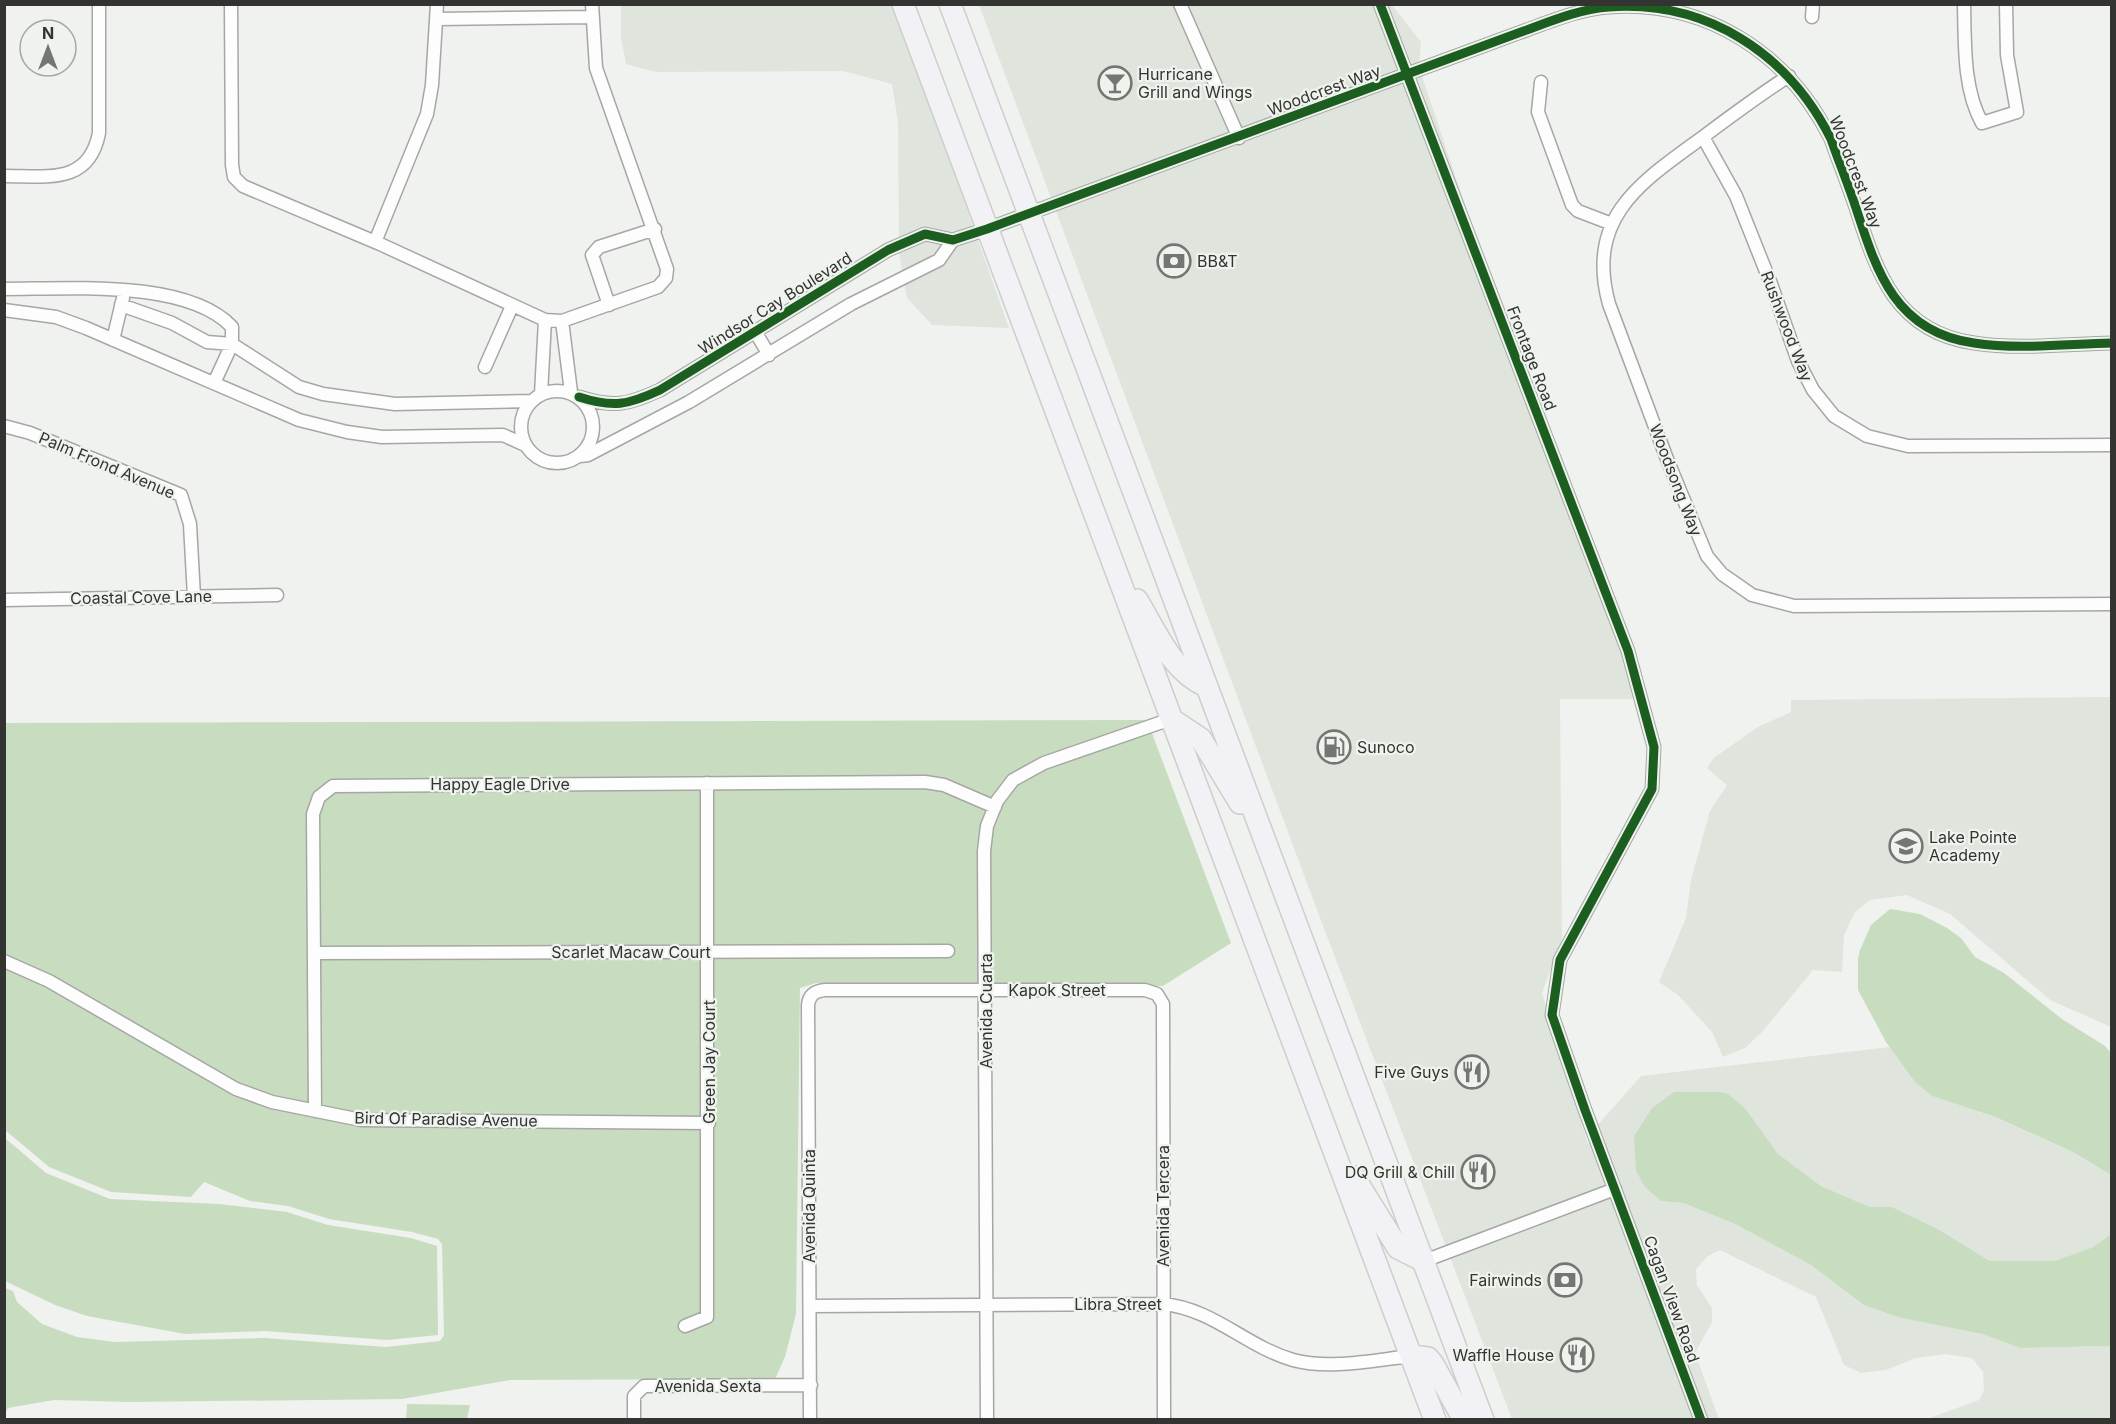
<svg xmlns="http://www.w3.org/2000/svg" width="2116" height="1424" font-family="Inter,sans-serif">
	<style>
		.built { fill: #dfe5dd }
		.green { fill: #c8ddbf }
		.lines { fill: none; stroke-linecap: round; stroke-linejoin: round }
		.minor-casing { stroke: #a6a7a5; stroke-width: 15 }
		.trunk-casing { stroke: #cdcecc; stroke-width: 24 }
		.minor { stroke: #fdfdfd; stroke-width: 12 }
		.trunk { stroke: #f2f2f6; stroke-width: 21 }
		.cycleway-casing { stroke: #eff3ee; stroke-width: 13 }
		.cycleway { stroke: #1b5e20; stroke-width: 9 }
		.labels { text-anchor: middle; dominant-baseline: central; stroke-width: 4.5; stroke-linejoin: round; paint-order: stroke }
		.poi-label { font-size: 16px; fill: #333432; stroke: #eff3ee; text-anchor: start }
		.street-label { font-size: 16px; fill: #333432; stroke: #eff3ee }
	</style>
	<rect width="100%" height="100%" fill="#f0f2ef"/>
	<path class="built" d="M 621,5 L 895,5 L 1009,328 L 932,325 L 907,298 L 899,252 L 898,122 L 892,84 L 843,71 L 656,72 L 626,64 L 621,37 Z
		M 979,5 L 1392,5 L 1421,42 L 1419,67 L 1563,499 L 1643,699 L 1560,699 L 1562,939 L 1542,993 L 1588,1144 L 1596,1127 L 1641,1076 L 1890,1047 L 1932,1096 L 1994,1117 L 2073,1152 L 2111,1175 L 2111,1234 L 2093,1247 L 2055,1261 L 1990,1261 L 1938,1229 L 1892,1207 L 1870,1207 L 1821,1186 L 1777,1154 L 1745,1108 L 1642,1125 L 1634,1136 L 1661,1201 L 1683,1203 L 1735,1224 L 1811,1265 L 1862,1305 L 1901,1318 L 1982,1334 L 2020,1348 L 2111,1346 L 2111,1419 L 1927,1419 L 1979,1400 L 1984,1390 L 1983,1372 L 1972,1358 L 1945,1354 L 1916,1358 L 1886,1370 L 1861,1373 L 1844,1365 L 1816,1297 L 1720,1250 L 1708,1256 L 1696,1269 L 1697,1285 L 1712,1308 L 1712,1322 L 1695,1353 L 1719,1419 L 1512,1419 L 1323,926 Z
		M 2111,697 L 2111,1027 L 2050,1000 L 1950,914 L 1907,895 L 1870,900 L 1855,912 L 1844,935 L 1842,972 L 1813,970 L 1762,1032 L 1745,1048 L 1723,1057 L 1712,1032 L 1678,995 L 1659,982 L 1686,918 L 1691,880 L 1710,811 L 1727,785 L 1707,768 L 1715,757 L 1758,727 L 1791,712 L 1791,700 Z"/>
	<path class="green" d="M 1147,720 L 1231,943 L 1163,986 L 816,983 L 800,988 L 796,1314 L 785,1357 L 775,1379 L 510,1380 L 402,1399 L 130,1402 L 54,1400 L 8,1408 L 5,1413 L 5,1288 L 13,1291 L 17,1302 L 42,1324 L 77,1337 L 115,1342 L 264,1338 L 386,1347 L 440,1341 L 444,1335 L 442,1244 L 438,1239 L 412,1232 L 329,1219 L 288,1206 L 250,1201 L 204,1182 L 191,1197 L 111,1192 L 49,1167 L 5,1130 L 5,723 Z
		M 1890,909 L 1920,914 L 1947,928 L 1961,938 L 1975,957 L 2004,973 L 2062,1019 L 2105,1046 L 2112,1054 L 2111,1175 L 2073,1152 L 1995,1117 L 1932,1096 L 1915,1082 L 1886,1042 L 1858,990 L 1858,958 L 1860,950 L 1871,925 Z
		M 1674,1092 L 1720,1092 L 1728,1094 L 1745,1108 L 1778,1154 L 1821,1186 L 1870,1207 L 1892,1207 L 1938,1229 L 1990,1261 L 2055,1261 L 2093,1247 L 2111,1234 L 2111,1346 L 2020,1348 L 1982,1334 L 1901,1318 L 1863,1305 L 1811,1265 L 1735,1224 L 1683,1203 L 1661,1201 L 1645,1187 L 1636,1171 L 1634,1136 L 1652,1108 Z
		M 5,1138 L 46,1173 L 110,1199 L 219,1204 L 287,1212 L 328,1225 L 411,1238 L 437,1246 L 438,1335 L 387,1340 L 264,1331 L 185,1334 L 87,1316 L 55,1305 L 5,1281 Z
		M 407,1404 L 470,1405 L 467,1419 L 406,1420 Z"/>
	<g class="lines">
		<g class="minor-casing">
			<path id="minor" d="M 231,4 L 232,165 L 234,177 L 243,186 L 380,244 L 545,320 L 562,321 L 658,287 L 666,278 L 667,269 L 596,68 L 592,4
				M 1180,4 L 1239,138
				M 1380,4 L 1628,651 L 1654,747 L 1652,789 L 1560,960 L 1552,1015 L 1585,1110 L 1701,1420
				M 1964,4 C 1965,43 1963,89 1982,123 L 2017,112 L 2007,55 L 2006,4
				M 1812,17 L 1813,4
				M 437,19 L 593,17
				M 1789,76 C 1759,95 1731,116 1703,137 C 1641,182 1585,217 1609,304 L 1667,459 L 1707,556 L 1722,574 L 1752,595 L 1794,606 L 2112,604
				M 1541,82 L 1538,112 L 1572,205 L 1578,211 L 1612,224
				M 1703,137 L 1736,196 L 1771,284 L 1798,361 L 1813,390 L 1834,416 L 1867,436 L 1908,446 L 2112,445
				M 4,176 C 47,176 89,185 99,133 L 99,4
				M 375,242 L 427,114 L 432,85 L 437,4
				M 4,289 C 68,289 187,279 232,327 L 232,344 L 214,383
				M 121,305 L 172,323 L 207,342 L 232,344 L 299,387 L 323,394 L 395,404 L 531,401
				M 609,305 L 592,255 L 599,247 L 655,229
				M 4,310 L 56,317 L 86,328 L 299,420 L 347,432 L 382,437 L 503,435 L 525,445
				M 562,321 L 571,392
				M 756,333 L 769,355
				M 113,340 L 123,298
				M 485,367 L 512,306
				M521 427a36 36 0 1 1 72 0a36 36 0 1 1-72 0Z
				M 541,394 L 545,320
				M 579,397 C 613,408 628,405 660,390 L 888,250 L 925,234 L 953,240 L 987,229 L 1521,32 C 1549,22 1579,9 1609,7 C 1706,0 1788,53 1831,139 C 1839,162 1848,184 1856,208 C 1877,273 1896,332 1974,343 C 2018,350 2067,344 2112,343
				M 4,426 L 30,433 L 181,495 L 190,524 L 194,597
				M 580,456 L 588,455 L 689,402 L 851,304 L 939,260 L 953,240
				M 4,600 L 277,595
				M 314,953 L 948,951
				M 4,961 L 49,981 L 236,1089 L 272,1102 L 361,1120 L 709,1123
				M 315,1111 L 313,814 L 319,797 L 333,786 L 925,782 L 944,785 L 995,807
				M 1424,1261 L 1615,1189
				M 810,1306 L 1163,1304 C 1214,1309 1245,1346 1293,1360 C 1330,1370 1374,1360 1412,1356
				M 685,1326 L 707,1317 L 707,783
				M 634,1420 L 634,1396 L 644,1386 L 811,1385
				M 810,1420 L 808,1005 C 809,995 815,991 825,990 L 1145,990 L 1157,994 L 1163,1004 L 1164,1420
				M 987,1420 L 984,851 L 987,826 L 997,801 L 1013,780 L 1044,763 L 1171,719"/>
		</g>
		<g class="trunk-casing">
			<path id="trunk" d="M 903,4 L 1435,1420
				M 950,4 L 1483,1420
				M 1137,600 C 1156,631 1171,671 1206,686
				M 1171,719 L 1201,739 L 1240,803
				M 1354,1177 L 1398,1248 L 1424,1261
				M 1412,1356 L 1428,1358 L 1433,1364 L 1464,1420"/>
		</g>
		<use href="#minor" class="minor"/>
		<use href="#trunk" class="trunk"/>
		<g class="cycleway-casing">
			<path id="cycleway" d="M 1380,4 L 1628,651 L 1654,747 L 1652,789 L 1560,960 L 1552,1015 L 1585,1110 L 1701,1420
				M 579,397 C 613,408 628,405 660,390 L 888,250 L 925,234 L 953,240 L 987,229 L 1521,32 C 1549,22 1579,9 1609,7 C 1706,0 1788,53 1831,139 C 1839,162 1848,184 1856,208 C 1877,273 1896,332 1974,343 C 2018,350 2067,344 2112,343"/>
		</g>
		<use href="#cycleway" class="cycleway"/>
	</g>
	<defs>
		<g id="bar-ring" transform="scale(1.725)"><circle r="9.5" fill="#eff3ee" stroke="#757674" stroke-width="1.5"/><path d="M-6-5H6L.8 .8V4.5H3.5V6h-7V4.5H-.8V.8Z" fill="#757674"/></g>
		<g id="bank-ring" transform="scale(1.725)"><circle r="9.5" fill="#eff3ee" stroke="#757674" stroke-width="1.5"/><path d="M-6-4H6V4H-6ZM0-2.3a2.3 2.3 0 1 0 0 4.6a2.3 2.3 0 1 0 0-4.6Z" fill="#757674"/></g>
		<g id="fuel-ring" transform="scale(1.725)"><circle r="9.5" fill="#eff3ee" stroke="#757674" stroke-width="1.5"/><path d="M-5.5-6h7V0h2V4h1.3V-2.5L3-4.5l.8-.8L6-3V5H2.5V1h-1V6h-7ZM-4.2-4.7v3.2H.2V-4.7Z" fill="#757674"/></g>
		<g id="school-ring" transform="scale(1.725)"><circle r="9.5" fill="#eff3ee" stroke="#757674" stroke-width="1.5"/><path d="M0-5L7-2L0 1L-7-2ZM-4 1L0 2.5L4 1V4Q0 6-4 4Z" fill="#757674"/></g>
		<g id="restaurant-ring" transform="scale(1.725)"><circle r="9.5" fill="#eff3ee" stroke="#757674" stroke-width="1.5"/><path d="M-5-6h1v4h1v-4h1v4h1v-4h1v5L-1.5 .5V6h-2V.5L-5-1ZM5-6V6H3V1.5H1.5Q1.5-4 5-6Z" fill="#757674"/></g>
	</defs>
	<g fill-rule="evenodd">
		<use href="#bar-ring" x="1115" y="83"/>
		<use href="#bank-ring" x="1174" y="261"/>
		<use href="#fuel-ring" x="1334" y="747"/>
		<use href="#school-ring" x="1906" y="846"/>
		<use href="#restaurant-ring" x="1472" y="1072"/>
		<use href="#restaurant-ring" x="1478" y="1172"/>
		<use href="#bank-ring" x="1565" y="1280"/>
		<use href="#restaurant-ring" x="1577" y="1355"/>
	</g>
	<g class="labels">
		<g class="poi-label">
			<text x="1138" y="74">Hurricane<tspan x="1138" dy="18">Grill and Wings</tspan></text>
			<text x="1197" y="261">BB&amp;T</text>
			<text x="1357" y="747">Sunoco</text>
			<text x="1929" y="837">Lake Pointe<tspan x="1929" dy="18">Academy</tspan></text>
			<text x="1449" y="1072" text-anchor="end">Five Guys</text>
			<text x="1455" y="1172" text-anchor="end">DQ Grill &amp; Chill</text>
			<text x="1542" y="1280" text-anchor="end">Fairwinds</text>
			<text x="1554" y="1355" text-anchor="end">Waffle House</text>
		</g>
		<g class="street-label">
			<text transform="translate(1324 90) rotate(-20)">Woodcrest Way</text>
			<text transform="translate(1856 172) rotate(69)">Woodcrest Way</text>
			<text transform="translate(775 303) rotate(-32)">Windsor Cay Boulevard</text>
			<text transform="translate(1787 326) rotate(69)">Rushwood Way</text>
			<text transform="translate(1532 358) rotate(69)">Frontage Road</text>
			<text transform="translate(107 465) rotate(23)">Palm Frond Avenue</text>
			<text transform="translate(1676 480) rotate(69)">Woodsong Way</text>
			<text transform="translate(141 597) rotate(-1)">Coastal Cove Lane</text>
			<text x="500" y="784">Happy Eagle Drive</text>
			<text x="631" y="952">Scarlet Macaw Court</text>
			<text x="1057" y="990">Kapok Street</text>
			<text transform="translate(986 1011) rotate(-90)">Avenida Cuarta</text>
			<text transform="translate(709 1062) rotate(-90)">Green Jay Court</text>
			<text transform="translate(446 1119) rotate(1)">Bird Of Paradise Avenue</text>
			<text transform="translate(809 1206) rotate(-90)">Avenida Quinta</text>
			<text transform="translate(1163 1206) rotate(-90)">Avenida Tercera</text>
			<text transform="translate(1672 1299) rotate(70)">Cagan View Road</text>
			<text x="1118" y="1304">Libra Street</text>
			<text x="708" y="1386">Avenida Sexta</text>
		</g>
	</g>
	<rect width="2116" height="1424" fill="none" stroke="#333432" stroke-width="12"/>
	<g transform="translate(48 48)"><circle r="28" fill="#eff3ee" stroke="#a4a7a3" stroke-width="1.5"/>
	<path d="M0-4.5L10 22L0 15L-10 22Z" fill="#757674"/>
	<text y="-9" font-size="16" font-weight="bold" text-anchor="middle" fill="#333432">N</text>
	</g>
</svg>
